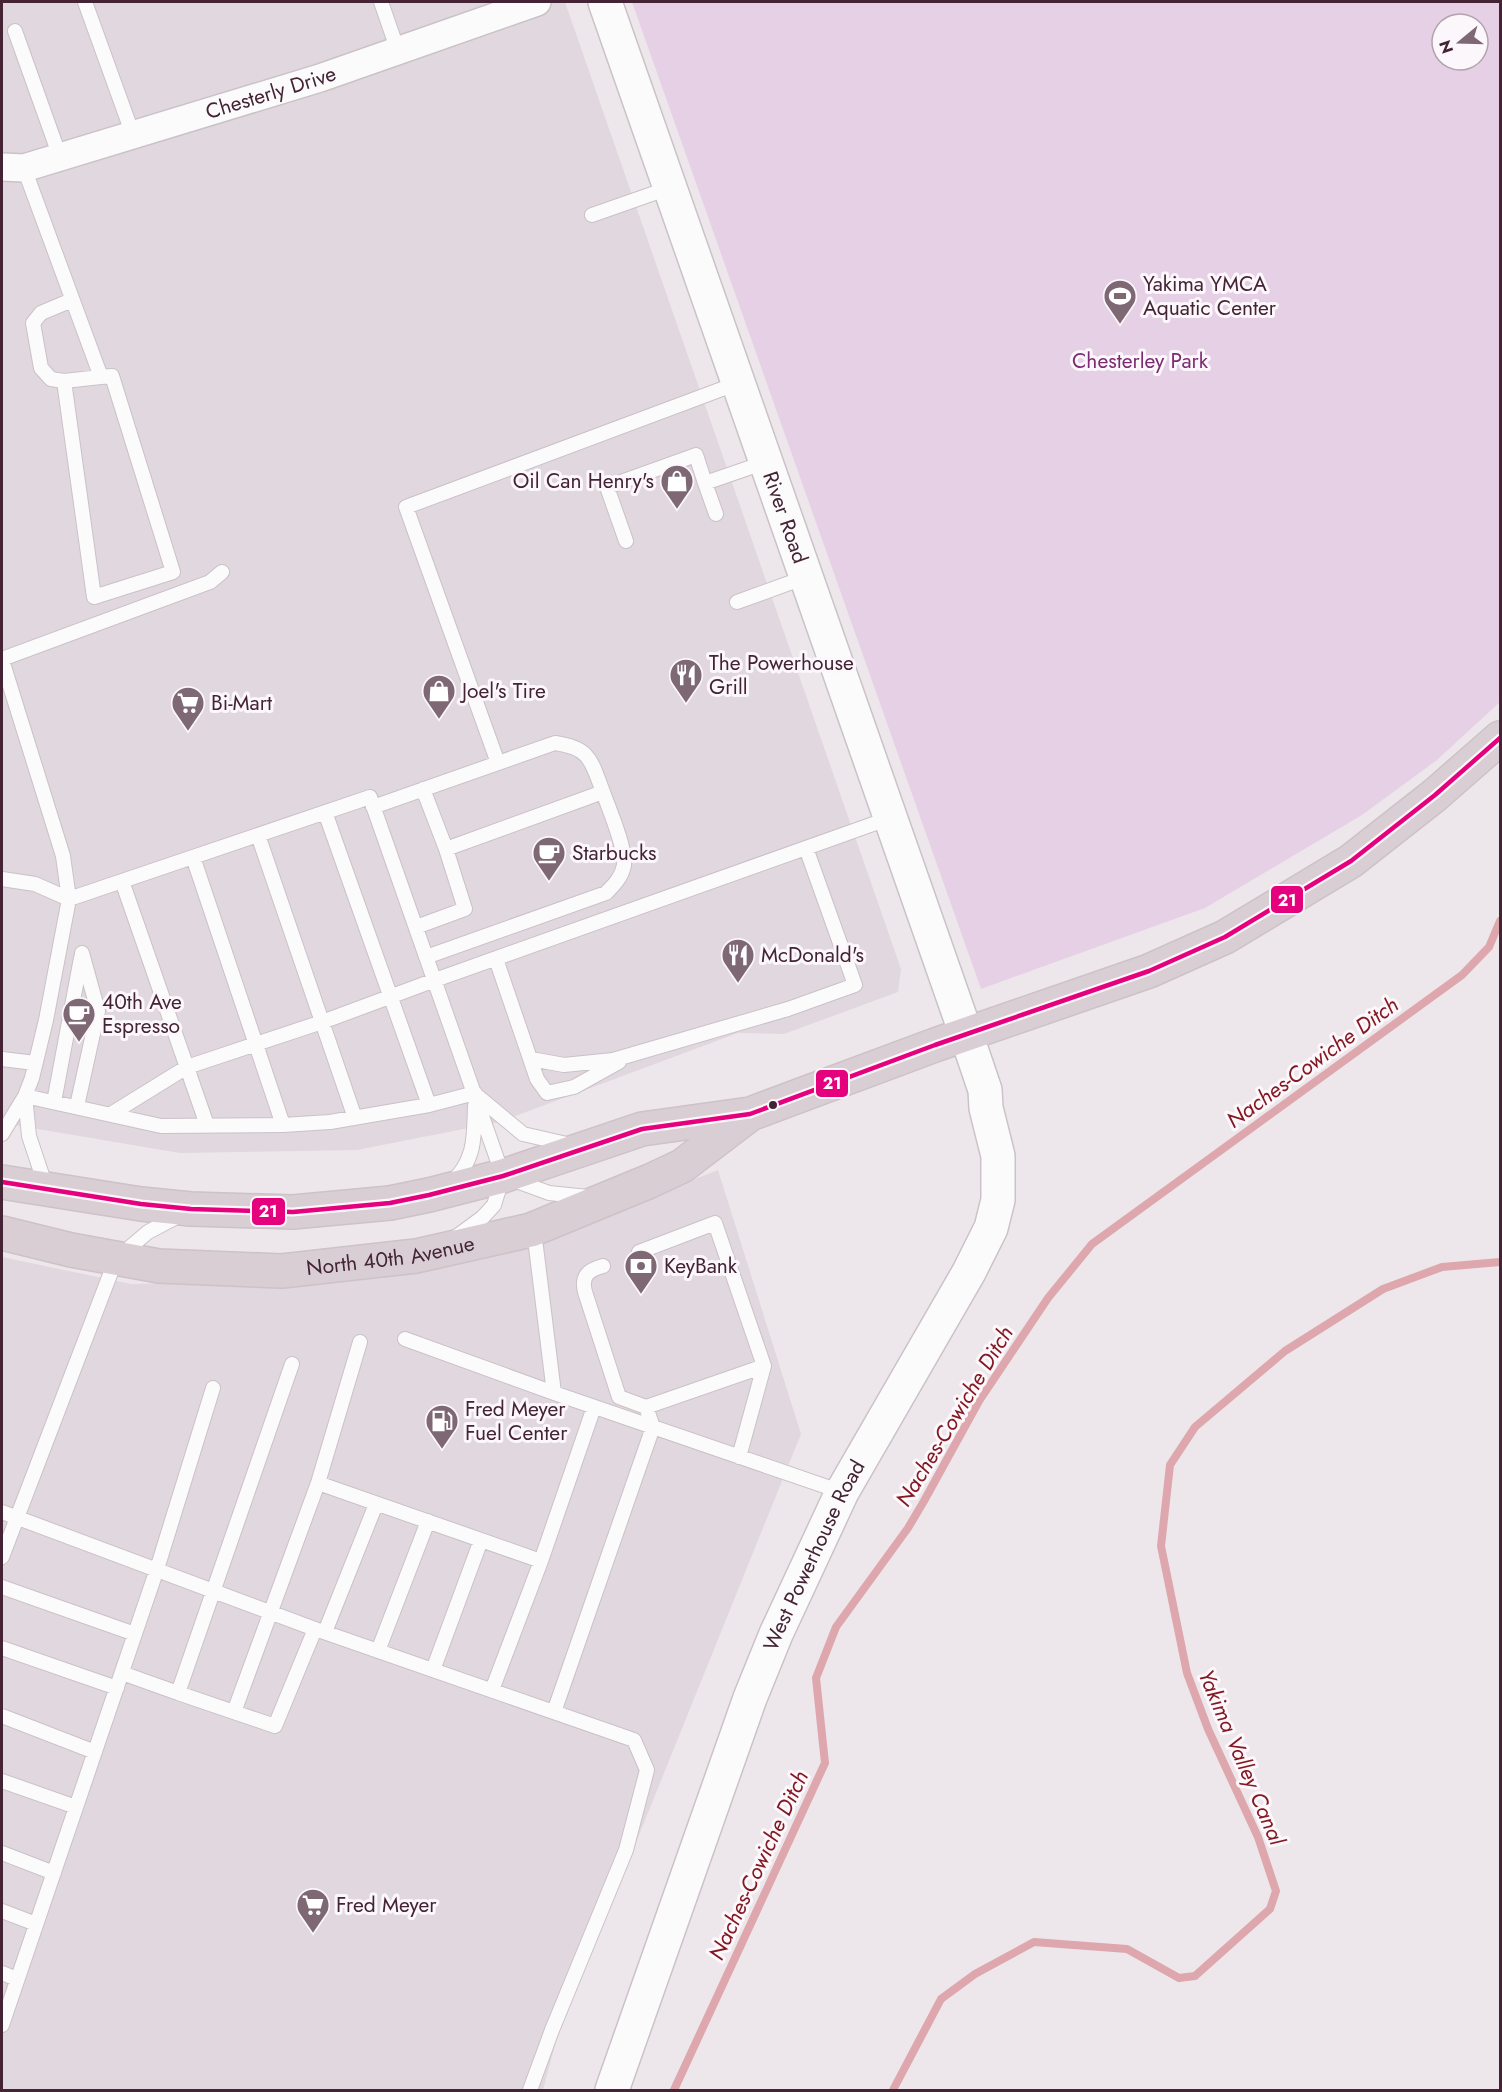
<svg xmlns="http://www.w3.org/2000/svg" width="1502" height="2092" font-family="Jost,sans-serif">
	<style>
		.built { fill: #e1d7de }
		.green { fill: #e6d0e6; fill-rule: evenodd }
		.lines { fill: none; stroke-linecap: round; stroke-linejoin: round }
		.stream { stroke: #dda7ad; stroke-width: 8 }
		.service-casing { stroke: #c9c2c7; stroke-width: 16 }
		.minor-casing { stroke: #c9c2c7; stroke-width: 30 }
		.tertiary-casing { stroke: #c9c2c7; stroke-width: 36 }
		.secondary-casing { stroke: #cbc2c8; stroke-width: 36 }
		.primary-casing { stroke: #ccc2c7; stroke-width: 36 }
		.service { stroke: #fcfbfc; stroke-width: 14 }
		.minor { stroke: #fcfbfc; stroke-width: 27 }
		.tertiary { stroke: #fcfbfc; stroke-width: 33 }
		.secondary { stroke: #fcfbfc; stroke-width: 33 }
		.primary { stroke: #d8ced3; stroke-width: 33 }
		.bus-1-casing { stroke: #fbf7fa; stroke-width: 9 }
		.bus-1 { stroke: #e5007d; stroke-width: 4.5 }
		.bus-dot { fill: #432334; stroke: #fbf7fa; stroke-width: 2 }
		.labels { text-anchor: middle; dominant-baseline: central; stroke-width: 6; stroke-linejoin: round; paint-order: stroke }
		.street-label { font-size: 21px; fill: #432334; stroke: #fbf7fa }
		.poi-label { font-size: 21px; fill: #432334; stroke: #fbf7fa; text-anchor: start }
		.park-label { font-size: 21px; fill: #7c2a72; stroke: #fbf7fa }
		.water-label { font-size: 22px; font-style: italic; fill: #831822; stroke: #fbf7fa }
		.line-badge { stroke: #fbf7fa; stroke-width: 2 }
		.badge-label { font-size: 16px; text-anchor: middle; font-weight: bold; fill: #fff }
	</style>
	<rect width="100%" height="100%" fill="#ede7eb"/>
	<path class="built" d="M 2,2 L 565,2 L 901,969 L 898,992 L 784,1034 L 738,1033 L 499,1122 L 357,1150 L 180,1153 L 2,1123 Z
		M 718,1170 L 801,1434 L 557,2038 L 543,2090 L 2,2090 L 2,1257 L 131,1284 L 333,1279 L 528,1244 Z"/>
	<path class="green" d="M 632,2 L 1500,2 L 1500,702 L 1437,760 L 1362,815 L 1205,908 L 981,989 ZM 1442,24 L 1478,24 L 1478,60 L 1442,60 Z"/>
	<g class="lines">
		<path class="stream" d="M 674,2090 L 825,1763 L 816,1678 L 836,1627 L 908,1528 L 924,1501 L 979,1401 L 1048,1298 L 1092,1244 L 1462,975 L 1489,947 L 1500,921
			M 893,2090 L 941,1999 L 975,1974 L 1034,1942 L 1127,1949 L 1179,1978 L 1195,1976 L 1270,1909 L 1276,1891 L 1258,1837 L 1208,1729 L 1187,1673 L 1161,1546 L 1170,1465 L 1195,1427 L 1285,1351 L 1383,1289 L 1442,1267 L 1500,1262"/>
		<g class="service-casing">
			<path id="service" d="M 85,2 L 133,135
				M 381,2 L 398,51
				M 15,31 L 60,157
				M 24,168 L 101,377 L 64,381 L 94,597 L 173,572 L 112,376 L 101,377
				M 592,215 L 669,188
				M 64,381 L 51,379 L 41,368 L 33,323 L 41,313 L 72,300
				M 705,483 L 716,514
				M 626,541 L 607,487 L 696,455 L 705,483 L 766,462
				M 737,602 L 806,577
				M 2,659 L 210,582 L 222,572
				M 2,660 L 63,856 L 69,899 L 35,884 L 2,879
				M 498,763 L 406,507 L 738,383
				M 423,789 L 446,849
				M 373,807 L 555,743 C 591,748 591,761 603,792 L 446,849 L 465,909 L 416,927
				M 325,812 L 429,1105
				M 258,835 L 355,1118
				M 193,857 L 283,1125
				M 122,881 L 207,1125
				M 426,957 L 606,893 C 614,885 622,877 624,865 C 626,848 609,809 603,792
				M 496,959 L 537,1079 L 547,1093 L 574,1087 L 619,1062
				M 2,1059 L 35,1063
				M 531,1059 L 564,1065 L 613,1060 L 788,1009 L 855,985 L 806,848
				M 476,1095 L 523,1134 L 571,1145
				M 25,1096 L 161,1126 L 283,1125 L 330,1122 L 429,1105 L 475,1093
				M 25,1096 L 29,1136 L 46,1187
				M 54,1102 L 81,958
				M 77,1106 L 98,1011 L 82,953
				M 111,1114 L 187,1067 L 322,1022 L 435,980 L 890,818
				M 2,1134 L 25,1096 L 32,1078 L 46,1020 L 69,899 L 370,797 L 503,1176 L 494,1205 L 483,1217 L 456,1237
				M 511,1179 L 549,1193 L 588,1197
				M 451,1183 C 476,1160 474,1136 475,1105
				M 531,1230 L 536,1247 L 554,1393
				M 603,1266 C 588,1270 581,1276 585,1292 L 619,1397 L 646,1407
				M 405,1339 L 554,1393 L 842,1492
				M 360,1342 L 318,1483 L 541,1561
				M 292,1364 L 178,1693 L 275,1726 L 315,1629
				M 739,1457 L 764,1366
				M 2,1512 L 315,1629 L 634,1740 L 647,1770 L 626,1850 L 552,2030 L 530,2090
				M 2,1557 L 116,1259 L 148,1232 L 182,1214
				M 2,1587 L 135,1634
				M 325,1632 L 376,1504
				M 2,1648 L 117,1688
				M 378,1651 L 428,1521
				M 433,1670 L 481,1540
				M 122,1673 L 178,1693
				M 492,1690 L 541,1561 L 594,1407
				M 234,1712 L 318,1483
				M 554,1712 L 653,1427 L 646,1407 L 764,1366 L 715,1223 L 639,1252
				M 2,1716 L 95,1752
				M 2,1781 L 76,1807
				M 2,1853 L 54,1873
				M 2,1911 L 36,1924
				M 2,1973 L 17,1979
				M 2,2025 L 157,1569 L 213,1388"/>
		</g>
		<g class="minor-casing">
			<g id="minor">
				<path id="s1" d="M 2,167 L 24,168 L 320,78 L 537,2"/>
			</g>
		</g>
		<g class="tertiary-casing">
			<g id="tertiary">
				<path id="s2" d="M 605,2 L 966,1034"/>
			</g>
		</g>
		<g class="secondary-casing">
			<g id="secondary">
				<path id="s3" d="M 612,2090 L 750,1698 L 776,1634 L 842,1492 L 969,1272 L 991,1228 L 998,1200 L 998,1156 L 986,1108 L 985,1090 L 966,1034"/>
			</g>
		</g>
		<g class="primary-casing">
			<g id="primary">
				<path d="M 2,1182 L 141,1204 L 191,1209 L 293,1212 L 390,1203 L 429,1195 L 503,1176 L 642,1129 L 750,1114 L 935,1045 L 1149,971 L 1225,937 L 1351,861 L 1435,795 L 1500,738"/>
				<path id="s4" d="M 2,1233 L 71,1250 L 159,1266 L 282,1271 L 416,1256 L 531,1230 L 650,1181 L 682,1166 L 749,1115"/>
			</g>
		</g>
		<use href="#service" class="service"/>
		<use href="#minor" class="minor"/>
		<use href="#tertiary" class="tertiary"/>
		<use href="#secondary" class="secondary"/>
		<use href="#primary" class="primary"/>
		<g class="bus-1-casing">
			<path id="bus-1" d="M 2,1182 L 141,1204 L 191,1209 L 293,1212 L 390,1203 L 429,1195 L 503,1176 L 642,1129 L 750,1114 L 935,1045 L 1149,971 L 1225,937 L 1351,861 L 1435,795 L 1500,738"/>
		</g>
		<use href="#bus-1" class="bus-1"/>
	</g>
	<defs>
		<g id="stadium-pin" transform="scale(1.725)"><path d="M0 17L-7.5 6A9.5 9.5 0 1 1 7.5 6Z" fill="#7e6874" stroke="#fbf7fa"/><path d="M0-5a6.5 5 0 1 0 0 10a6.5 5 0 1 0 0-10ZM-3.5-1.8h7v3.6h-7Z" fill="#fff"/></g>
		<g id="shop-pin" transform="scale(1.725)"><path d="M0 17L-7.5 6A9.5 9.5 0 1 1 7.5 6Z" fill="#7e6874" stroke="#fbf7fa"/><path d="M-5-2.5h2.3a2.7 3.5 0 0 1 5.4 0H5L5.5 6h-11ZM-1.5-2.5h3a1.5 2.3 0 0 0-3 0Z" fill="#fff"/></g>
		<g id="restaurant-pin" transform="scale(1.725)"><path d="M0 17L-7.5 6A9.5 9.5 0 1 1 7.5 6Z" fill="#7e6874" stroke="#fbf7fa"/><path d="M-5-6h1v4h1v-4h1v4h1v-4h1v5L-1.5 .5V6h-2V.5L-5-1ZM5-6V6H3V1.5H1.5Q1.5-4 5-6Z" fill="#fff"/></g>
		<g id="supermarket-pin" transform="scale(1.725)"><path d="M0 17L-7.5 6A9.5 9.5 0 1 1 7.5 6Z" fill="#7e6874" stroke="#fbf7fa"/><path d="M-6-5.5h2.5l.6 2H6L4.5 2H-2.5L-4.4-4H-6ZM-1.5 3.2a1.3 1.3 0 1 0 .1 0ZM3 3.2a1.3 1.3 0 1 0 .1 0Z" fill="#fff"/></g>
		<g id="cafe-pin" transform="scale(1.725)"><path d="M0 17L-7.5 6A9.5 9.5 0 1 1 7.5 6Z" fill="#7e6874" stroke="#fbf7fa"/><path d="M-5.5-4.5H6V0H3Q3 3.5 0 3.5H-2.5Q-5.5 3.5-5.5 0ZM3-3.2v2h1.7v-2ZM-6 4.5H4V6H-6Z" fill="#fff"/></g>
		<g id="bank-pin" transform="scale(1.725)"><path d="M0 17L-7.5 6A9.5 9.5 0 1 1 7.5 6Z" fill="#7e6874" stroke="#fbf7fa"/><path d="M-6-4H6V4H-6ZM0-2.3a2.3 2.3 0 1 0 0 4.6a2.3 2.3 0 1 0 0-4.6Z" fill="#fff"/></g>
		<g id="fuel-pin" transform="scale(1.725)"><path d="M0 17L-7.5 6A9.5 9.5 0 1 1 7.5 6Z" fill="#7e6874" stroke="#fbf7fa"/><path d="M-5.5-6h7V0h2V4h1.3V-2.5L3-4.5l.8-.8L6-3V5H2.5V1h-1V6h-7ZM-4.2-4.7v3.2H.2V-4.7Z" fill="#fff"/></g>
	</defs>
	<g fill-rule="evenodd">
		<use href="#stadium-pin" x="1120" y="296"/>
		<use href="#shop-pin" x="677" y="481"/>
		<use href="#restaurant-pin" x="686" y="675"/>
		<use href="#shop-pin" x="439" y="691"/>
		<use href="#supermarket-pin" x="188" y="703"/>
		<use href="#cafe-pin" x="549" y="853"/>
		<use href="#restaurant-pin" x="738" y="955"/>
		<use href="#cafe-pin" x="79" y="1014"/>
		<use href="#bank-pin" x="641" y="1266"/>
		<use href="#fuel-pin" x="442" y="1421"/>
		<use href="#supermarket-pin" x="313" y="1905"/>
	</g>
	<circle class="bus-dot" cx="773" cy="1105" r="5"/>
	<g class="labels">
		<g class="street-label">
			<text stroke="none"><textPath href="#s1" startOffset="280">Chesterly Drive</textPath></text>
			<text stroke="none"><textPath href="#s2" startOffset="546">River Road</textPath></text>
			<text stroke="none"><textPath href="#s4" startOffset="393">North 40th Avenue</textPath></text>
			<text stroke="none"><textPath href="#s3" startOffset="572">West Powerhouse Road</textPath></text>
		</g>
		<g class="poi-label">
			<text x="1143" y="284">Yakima YMCA<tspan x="1143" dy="24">Aquatic Center</tspan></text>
			<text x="654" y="481" text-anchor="end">Oil Can Henry's</text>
			<text x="709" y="663">The Powerhouse<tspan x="709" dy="24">Grill</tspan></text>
			<text x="462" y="691">Joel's Tire</text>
			<text x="211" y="703">Bi-Mart</text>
			<text x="572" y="853">Starbucks</text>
			<text x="761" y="955">McDonald's</text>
			<text x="102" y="1002">40th Ave<tspan x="102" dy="24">Espresso</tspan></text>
			<text x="664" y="1266">KeyBank</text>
			<text x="465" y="1409">Fred Meyer<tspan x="465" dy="24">Fuel Center</tspan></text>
			<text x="336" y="1905">Fred Meyer</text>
		</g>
		<g class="park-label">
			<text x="1140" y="361">Chesterley Park</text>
		</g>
		<g class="water-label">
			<text transform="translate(1312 1062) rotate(-36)">Naches-Cowiche Ditch</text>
			<text transform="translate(954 1416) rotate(-59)">Naches-Cowiche Ditch</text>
			<text transform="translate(1242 1757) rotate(67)">Yakima Valley Canal</text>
			<text transform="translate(758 1865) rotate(-65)">Naches-Cowiche Ditch</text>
		</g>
	</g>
	<g class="line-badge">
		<rect x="1270" y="885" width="34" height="29" rx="6" fill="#e5007d"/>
		<rect x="815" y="1069" width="34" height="29" rx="6" fill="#e5007d"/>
		<rect x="251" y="1197" width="35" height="29" rx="6" fill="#e5007d"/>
	</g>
	<g class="badge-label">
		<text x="1287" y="906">21</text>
		<text x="832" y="1089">21</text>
		<text x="268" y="1217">21</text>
	</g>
	<rect width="1502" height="2092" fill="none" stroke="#432334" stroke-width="6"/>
	<g transform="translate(1460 42) rotate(251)"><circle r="28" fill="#fbf7fa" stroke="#b1a2ab" stroke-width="1.5"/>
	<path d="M0-4.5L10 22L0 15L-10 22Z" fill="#7e6874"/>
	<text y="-9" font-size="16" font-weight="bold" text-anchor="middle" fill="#432334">N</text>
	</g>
</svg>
